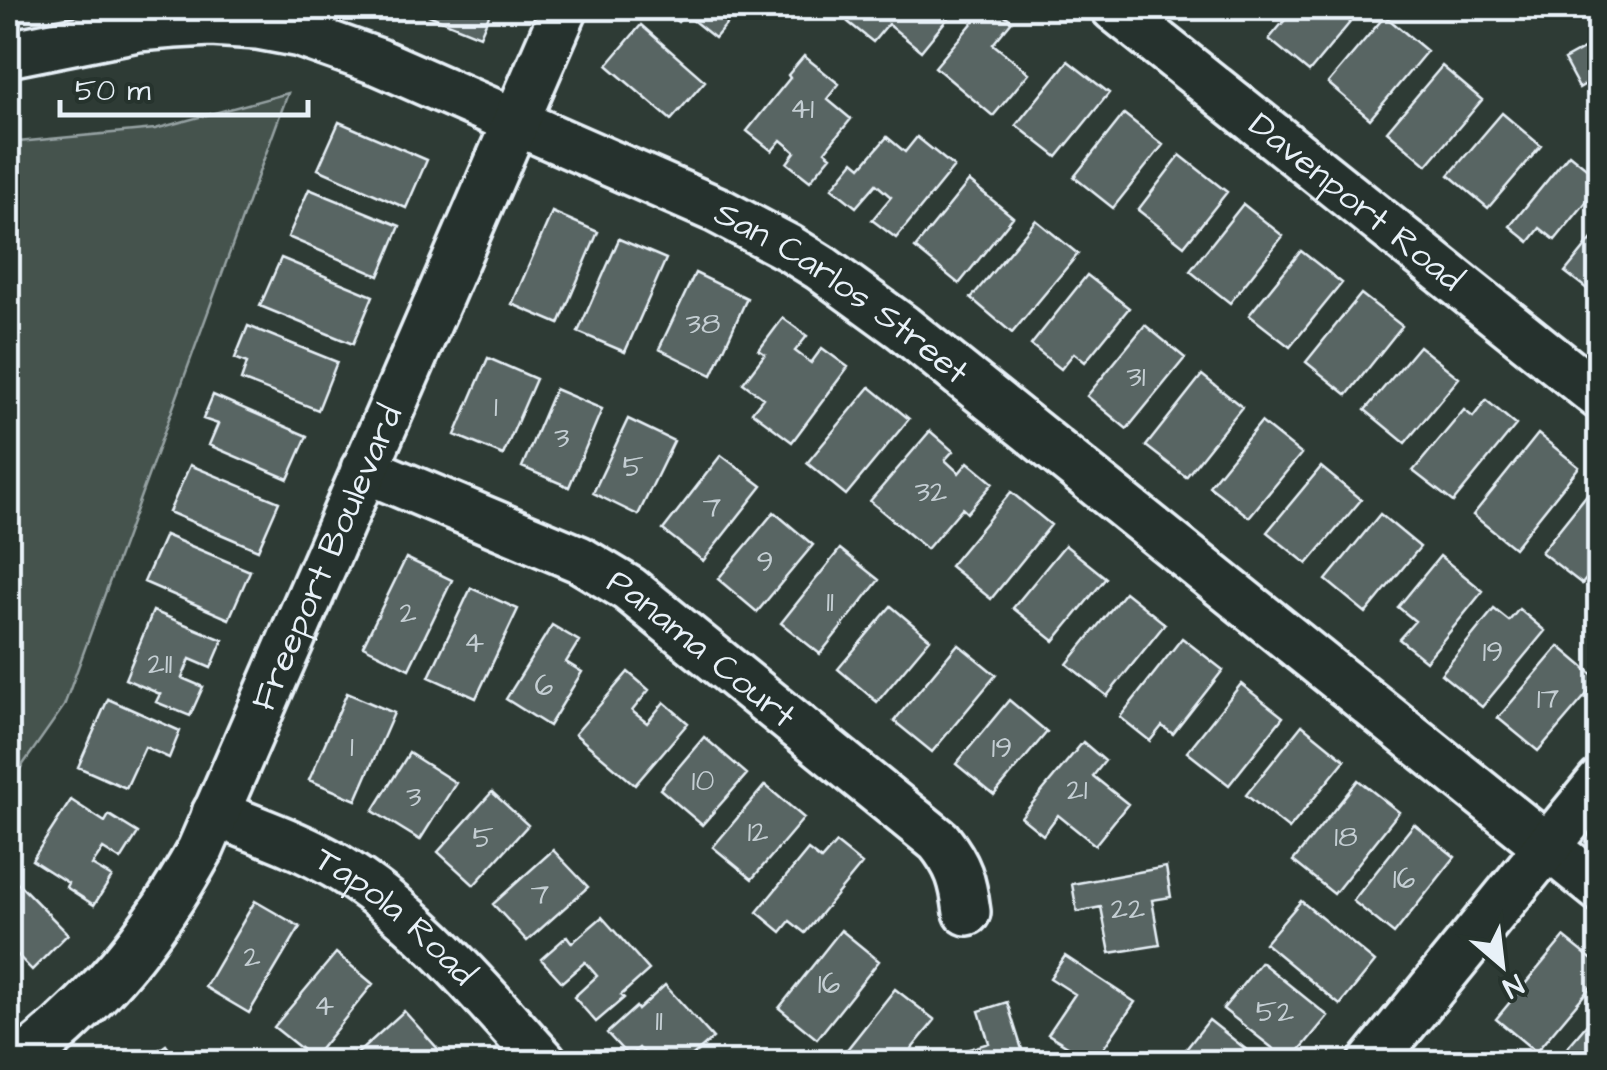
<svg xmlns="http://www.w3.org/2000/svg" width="1607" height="1070" font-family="'Architects Daughter',sans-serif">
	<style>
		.green { fill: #45524e; stroke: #96a2a3; stroke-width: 2.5 }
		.building { fill: #596563; stroke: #e8f1f8; stroke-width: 2.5 }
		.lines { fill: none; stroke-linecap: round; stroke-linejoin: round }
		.minor-casing { stroke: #e8f1f8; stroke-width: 52 }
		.minor { stroke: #26332d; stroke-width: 45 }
		.labels { text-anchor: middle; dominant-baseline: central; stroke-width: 9; stroke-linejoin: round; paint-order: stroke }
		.number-label { font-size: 30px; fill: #c4ced3 }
		.street-label { font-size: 35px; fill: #e8f1f8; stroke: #26332d }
	</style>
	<rect width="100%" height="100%" fill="#2e3b35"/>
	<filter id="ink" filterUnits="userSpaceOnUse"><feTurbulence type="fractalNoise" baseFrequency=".01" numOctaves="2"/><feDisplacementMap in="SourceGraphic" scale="20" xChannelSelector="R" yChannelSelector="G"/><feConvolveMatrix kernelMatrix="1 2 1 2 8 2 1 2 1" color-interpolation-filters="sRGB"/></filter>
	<g filter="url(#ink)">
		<path class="green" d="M 288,93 L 64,706 L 8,786 L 8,143 L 155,129 Z"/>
		<path class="building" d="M 411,8 L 492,8 L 480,36 Z
			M 661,8 L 740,8 L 715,38 L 685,14 L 678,22 Z
			M 860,8 L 946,8 L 952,13 L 921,51 L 888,24 L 873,42 L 848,22 Z
			M 985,8 L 996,8 L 1012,21 L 993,44 L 1029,73 L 993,116 L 935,67 Z
			M 1295,8 L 1362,8 L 1309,72 L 1269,39 Z
			M 1385,16 L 1427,51 L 1370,119 L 1328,83 Z
			M 641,25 L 705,81 L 671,120 L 607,65 Z
			M 1600,40 L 1600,90 L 1594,79 L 1579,88 L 1564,60 Z
			M 804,56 L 839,84 L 827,99 L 851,119 L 825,151 L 831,156 L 810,181 L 787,163 L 795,152 L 781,140 L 772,151 L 747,131 L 790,78 L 788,75 Z
			M 1068,61 L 1109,93 L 1057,157 L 1016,125 Z
			M 1442,66 L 1482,100 L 1427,165 L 1387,131 Z
			M 1502,113 L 1541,146 L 1488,208 L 1449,175 Z
			M 1124,114 L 1163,145 L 1113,208 L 1074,177 Z
			M 339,122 L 427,160 L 406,208 L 318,169 Z
			M 887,137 L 905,152 L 917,137 L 954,167 L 896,238 L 872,220 L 891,197 L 876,184 L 856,207 L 832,188 L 854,161 L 861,167 Z
			M 1569,154 L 1600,179 L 1600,185 L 1555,240 L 1540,228 L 1529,242 L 1510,226 Z
			M 1180,155 L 1227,192 L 1184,246 L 1138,210 Z
			M 969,181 L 1013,217 L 959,284 L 915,248 Z
			M 309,189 L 400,226 L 379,276 L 288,237 Z
			M 1243,204 L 1283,236 L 1230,303 L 1190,271 Z
			M 552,212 L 598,232 L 559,324 L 512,304 Z
			M 1036,220 L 1078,254 L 1012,333 L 971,298 Z
			M 1600,229 L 1600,299 L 1565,272 Z
			M 619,239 L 666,259 L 625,352 L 578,332 Z
			M 1301,251 L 1342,283 L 1290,347 L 1249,315 Z
			M 281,258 L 373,296 L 353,344 L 260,306 Z
			M 695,273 L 747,298 L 712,375 L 659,349 Z
			M 1087,275 L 1129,308 L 1085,362 L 1074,353 L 1061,369 L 1031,345 Z
			M 1361,294 L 1402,326 L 1347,395 L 1306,362 Z
			M 783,318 L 807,336 L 795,351 L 811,363 L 822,348 L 848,367 L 792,442 L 752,412 L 763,398 L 743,383 L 765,354 L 759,350 Z
			M 1145,325 L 1185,358 L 1127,429 L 1087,396 Z
			M 248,326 L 337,362 L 318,410 L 241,380 L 247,363 L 235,358 Z
			M 1419,346 L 1459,378 L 1405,443 L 1365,410 Z
			M 488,358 L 536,379 L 503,455 L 455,435 Z
			M 1202,375 L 1242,407 L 1186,477 L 1146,446 Z
			M 870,387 L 909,419 L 846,495 L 807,463 Z
			M 555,389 L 602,409 L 569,487 L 522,467 Z
			M 213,395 L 307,436 L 288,479 L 209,445 L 218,424 L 203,419 Z
			M 1486,400 L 1516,425 L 1453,502 L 1413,471 L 1464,410 L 1473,417 Z
			M 628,419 L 674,441 L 638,515 L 593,493 Z
			M 1261,422 L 1301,454 L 1249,517 L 1209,486 Z
			M 930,431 L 953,451 L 945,460 L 959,473 L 968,462 L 993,483 L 967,513 L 962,508 L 927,549 L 870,501 Z
			M 1538,434 L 1579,467 L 1514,548 L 1473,515 Z
			M 721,455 L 762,486 L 703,561 L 663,530 Z
			M 190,465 L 279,502 L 258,550 L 169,512 Z
			M 1321,467 L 1361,500 L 1307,564 L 1267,532 Z
			M 1593,487 L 1600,492 L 1600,562 L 1582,584 L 1541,552 Z
			M 1011,492 L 1051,525 L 991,599 L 950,566 Z
			M 774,512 L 813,545 L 757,612 L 718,579 Z
			M 1380,514 L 1420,547 L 1366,613 L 1326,580 Z
			M 165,535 L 250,571 L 229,619 L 144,582 Z
			M 1065,545 L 1106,578 L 1054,641 L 1013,608 Z
			M 840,549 L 879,580 L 820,654 L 781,623 Z
			M 1440,556 L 1483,591 L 1426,661 L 1399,639 L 1415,621 L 1398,607 Z
			M 406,558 L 452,580 L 409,669 L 363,646 Z
			M 471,588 L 518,609 L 476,698 L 429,677 Z
			M 1125,592 L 1165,624 L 1107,696 L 1067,664 Z
			M 891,606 L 930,639 L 877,702 L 838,669 Z
			M 1494,609 L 1509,621 L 1519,609 L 1545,631 L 1482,707 L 1441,674 Z
			M 153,611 L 223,640 L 211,668 L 190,659 L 182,678 L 203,687 L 190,716 L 156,702 L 160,694 L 125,679 Z
			M 552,625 L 579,641 L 566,662 L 582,672 L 549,726 L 506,699 Z
			M 1182,638 L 1223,670 L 1173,734 L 1162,726 L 1150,741 L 1120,717 Z
			M 958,644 L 996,675 L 932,752 L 894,721 Z
			M 1559,646 L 1599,680 L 1538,751 L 1498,718 Z
			M 628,672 L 649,690 L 632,711 L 647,723 L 664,702 L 688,723 L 635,785 L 575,734 Z
			M 1241,684 L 1283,717 L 1229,785 L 1187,752 Z
			M 347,693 L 394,713 L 356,800 L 309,780 Z
			M 108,699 L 180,731 L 169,758 L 145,747 L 126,788 L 78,767 Z
			M 1009,700 L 1047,732 L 994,795 L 956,764 Z
			M 1302,725 L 1345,760 L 1289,829 L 1246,795 Z
			M 704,737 L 747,774 L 702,825 L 660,789 Z
			M 1083,742 L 1105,761 L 1093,776 L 1128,804 L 1095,845 L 1058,815 L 1043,835 L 1021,817 Z
			M 409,753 L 456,783 L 420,840 L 373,811 Z
			M 1358,780 L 1399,812 L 1334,894 L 1293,861 Z
			M 765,785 L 804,818 L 752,879 L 713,847 Z
			M 492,792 L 528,825 L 474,885 L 438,852 Z
			M 71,800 L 105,822 L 109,815 L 138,833 L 121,860 L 103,849 L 92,865 L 112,877 L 94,905 L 66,887 L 68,883 L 32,860 Z
			M 1414,824 L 1455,857 L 1394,934 L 1353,901 Z
			M 836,843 L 862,864 L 805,933 L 790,921 L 781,932 L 757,912 L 808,850 L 821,860 Z
			M 553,850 L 588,887 L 527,941 L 493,904 Z
			M 1166,867 L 1171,897 L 1152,900 L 1160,945 L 1110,953 L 1101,907 L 1077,912 L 1072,884 Z
			M 8,873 L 68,934 L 32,970 L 8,945 Z
			M 255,901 L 300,927 L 249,1013 L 205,987 Z
			M 1301,901 L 1375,962 L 1340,1005 L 1265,943 Z
			M 602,917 L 649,970 L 621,995 L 624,998 L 596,1022 L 574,997 L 597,976 L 585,962 L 562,982 L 541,959 L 567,936 L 572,943 Z
			M 841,930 L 879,961 L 817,1039 L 779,1008 Z
			M 1564,937 L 1600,966 L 1600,976 L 1536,1052 L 1496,1019 Z
			M 336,953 L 373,984 L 313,1058 L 274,1027 Z
			M 1065,956 L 1135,1002 L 1094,1062 L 1048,1034 L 1075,994 L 1050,978 Z
			M 1261,962 L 1328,1016 L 1290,1062 L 1223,1009 Z
			M 665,985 L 713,1038 L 686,1062 L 652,1062 L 639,1048 L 629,1057 L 607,1033 L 636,1007 L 638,1010 Z
			M 895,989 L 935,1020 L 901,1062 L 837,1062 Z
			M 1007,1002 L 1026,1062 L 948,1062 L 946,1056 L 989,1043 L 979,1011 Z
			M 1600,1009 L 1600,1062 L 1571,1062 L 1561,1055 Z
			M 404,1011 L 438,1049 L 423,1062 L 348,1062 Z
			M 1209,1020 L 1262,1062 L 1176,1062 Z
			M 166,1045 L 179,1062 L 141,1062 Z"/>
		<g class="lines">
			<g class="minor-casing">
				<g id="minor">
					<path id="s1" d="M 1114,8 L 1600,397"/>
					<path id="s2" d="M 8,54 L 138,28 L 174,25 L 211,23 L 257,26 L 300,34 L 379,62 L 717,210 L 789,248 L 821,268 L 902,327 L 1600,889"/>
					<path id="s3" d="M 364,469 L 579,559 L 629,589 L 939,841 C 959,866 963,881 967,912"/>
					<path id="s4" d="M 215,813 C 256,830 299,844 336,866 C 419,916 480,992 544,1062"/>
					<path id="s5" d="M 21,1062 C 101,998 150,940 200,850 L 565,8"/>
					<path d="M 1372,1062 L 1600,782"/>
				</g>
			</g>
			<use href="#minor" class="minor"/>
		</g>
	</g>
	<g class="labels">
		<g class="number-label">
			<text x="802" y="109">41</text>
			<text x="703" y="324">38</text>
			<text x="1136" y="377">31</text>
			<text x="496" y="407">1</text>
			<text x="562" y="438">3</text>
			<text x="633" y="467">5</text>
			<text x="931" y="492">32</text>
			<text x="712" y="508">7</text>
			<text x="765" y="562">9</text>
			<text x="830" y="602">11</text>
			<text x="408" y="613">2</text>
			<text x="474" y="643">4</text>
			<text x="1493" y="652">19</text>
			<text x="160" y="664">211</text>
			<text x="544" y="686">6</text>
			<text x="1548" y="699">17</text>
			<text x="352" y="747">1</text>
			<text x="1002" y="748">19</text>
			<text x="703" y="781">10</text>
			<text x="1077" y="790">21</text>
			<text x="414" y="797">3</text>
			<text x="758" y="832">12</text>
			<text x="1346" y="837">18</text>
			<text x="483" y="838">5</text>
			<text x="1404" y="879">16</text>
			<text x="540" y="895">7</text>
			<text x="1128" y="909">22</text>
			<text x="252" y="957">2</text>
			<text x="829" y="984">16</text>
			<text x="324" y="1006">4</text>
			<text x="1275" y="1012">52</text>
			<text x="659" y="1021">11</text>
		</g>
		<g class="street-label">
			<text stroke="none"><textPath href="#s1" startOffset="310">Davenport Road</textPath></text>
			<text stroke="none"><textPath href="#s2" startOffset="898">San Carlos Street</textPath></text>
			<text stroke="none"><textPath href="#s5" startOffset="598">Freeport Boulevard</textPath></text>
			<text stroke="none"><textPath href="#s3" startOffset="385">Panama Court</textPath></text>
			<text stroke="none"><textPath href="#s4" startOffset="210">Tapola Road</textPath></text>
		</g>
	</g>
	<rect width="1607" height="1070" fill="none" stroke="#26332d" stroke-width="40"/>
	<rect x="20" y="20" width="1567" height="1030" fill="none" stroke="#e8f1f8" stroke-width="4" filter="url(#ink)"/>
	<g transform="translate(1502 965) rotate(152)" stroke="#26332d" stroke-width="8" paint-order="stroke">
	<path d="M0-8L18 38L0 25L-18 38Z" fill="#e8f1f8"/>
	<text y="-15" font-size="28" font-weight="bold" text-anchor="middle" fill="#e8f1f8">N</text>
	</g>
	<path d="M60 100v15h248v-15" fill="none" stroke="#e8f1f8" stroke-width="5"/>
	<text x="75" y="100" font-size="30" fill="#e8f1f8" stroke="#26332d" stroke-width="8" paint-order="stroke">50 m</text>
</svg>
